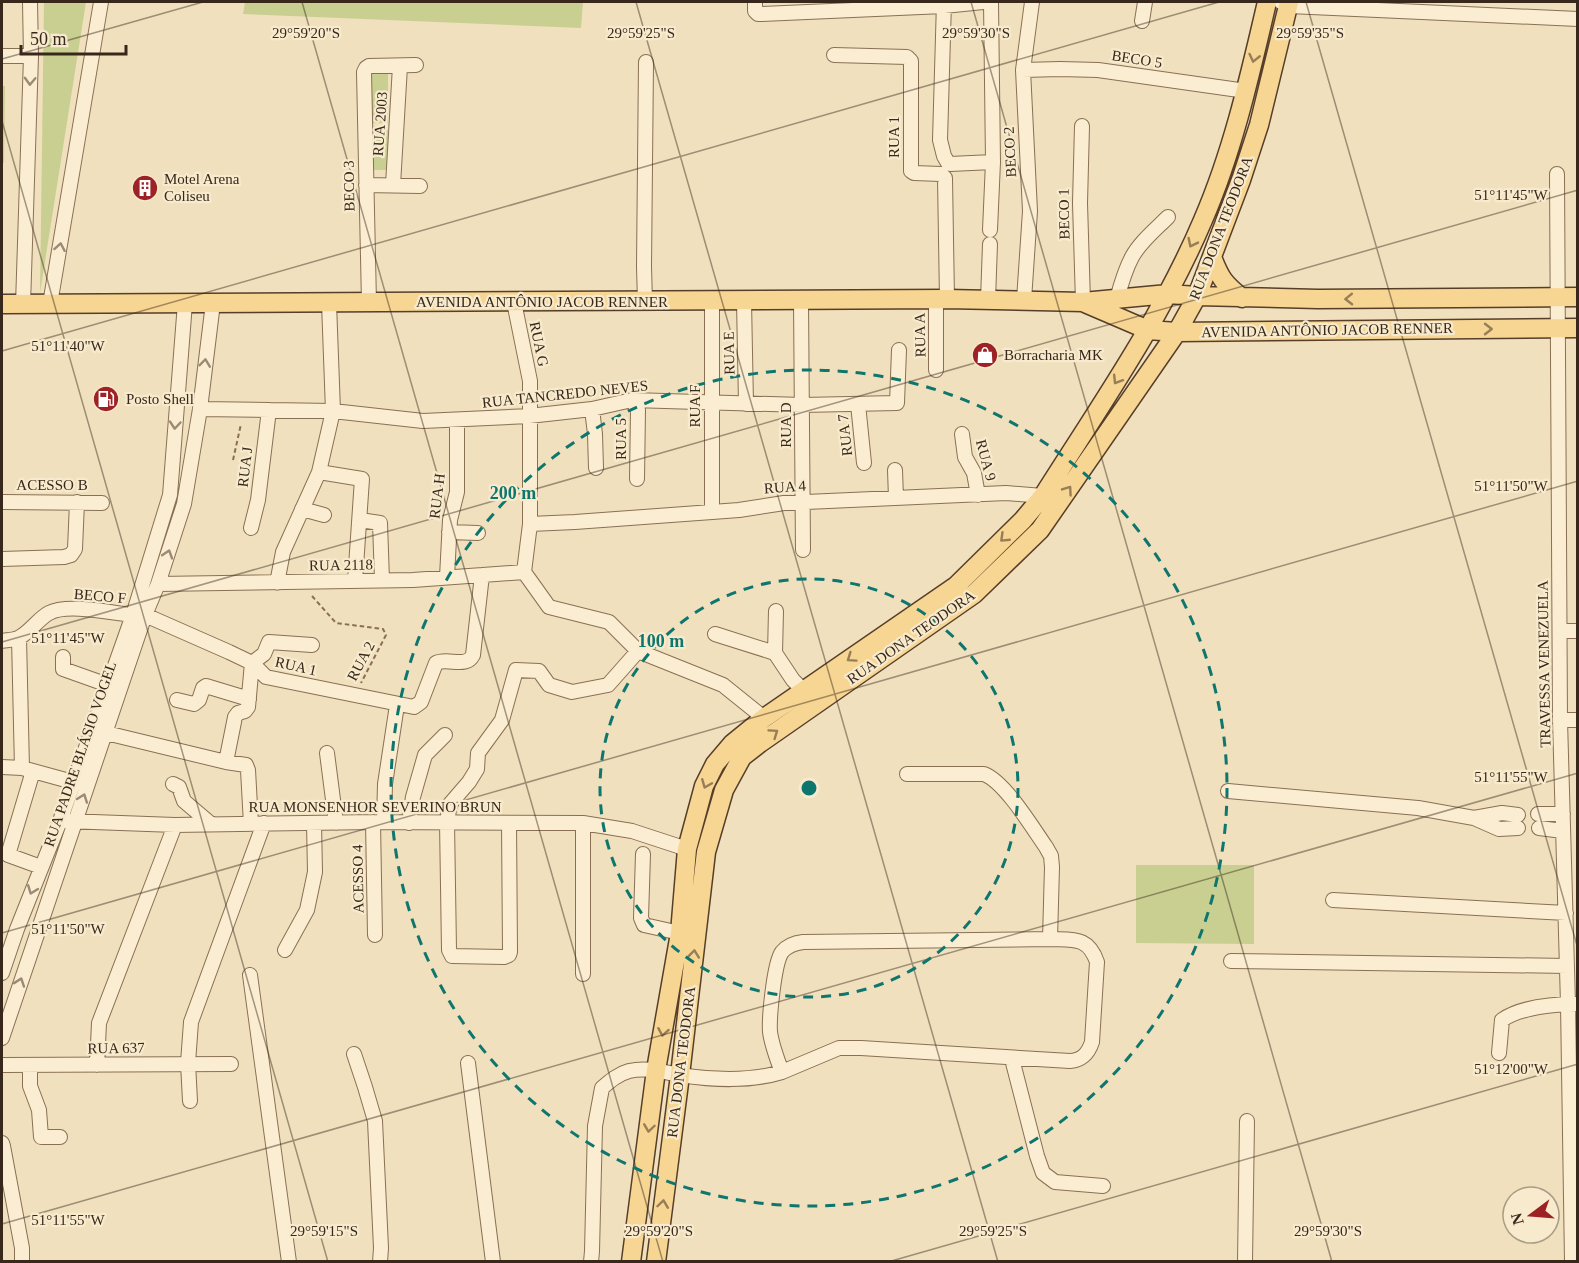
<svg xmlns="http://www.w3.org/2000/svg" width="1579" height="1263" font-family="'Times New Roman',serif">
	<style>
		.green { fill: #c9cf91 }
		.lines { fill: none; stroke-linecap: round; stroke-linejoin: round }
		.minor-casing { stroke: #897055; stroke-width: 16 }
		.major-casing { stroke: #563e2a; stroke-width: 21 }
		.path { stroke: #897055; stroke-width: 2; stroke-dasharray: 4.5 3; stroke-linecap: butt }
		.minor { stroke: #fbedd1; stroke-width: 14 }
		.major { stroke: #f7d592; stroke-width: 18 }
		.oneway { stroke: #987e56 }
		.oneway2 { stroke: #9a8a76 }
		.ticks { fill: none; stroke: #38281b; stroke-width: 1.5; stroke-opacity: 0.45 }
		.ring { fill: none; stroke: #0f766e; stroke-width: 3; stroke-dasharray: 10 8 }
		.labels { text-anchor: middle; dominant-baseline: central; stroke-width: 4.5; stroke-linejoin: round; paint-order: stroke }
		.street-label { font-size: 15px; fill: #38281b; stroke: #f7eacd }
		.poi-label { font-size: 15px; fill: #38281b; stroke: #f7eacd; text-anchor: start }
		.ticks-label { font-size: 15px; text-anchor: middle; fill: #38281b; stroke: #f7eacd; stroke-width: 4.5; stroke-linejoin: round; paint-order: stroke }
		.centre { fill: #0f766e; stroke: #f7eacd; stroke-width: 3 }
		.ring-label { font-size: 18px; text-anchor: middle; font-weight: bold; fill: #0f766e; stroke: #f7eacd; stroke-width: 4.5; stroke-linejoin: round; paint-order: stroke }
	</style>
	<rect width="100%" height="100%" fill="#f0e0bd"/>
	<path class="green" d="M 44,2 L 86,2 L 40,293 Z
		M 245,2 L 583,2 L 581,28 L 243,14 Z
		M 368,73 L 388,73 L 388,123 L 368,123 Z
		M 2,86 L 5,86 L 4,163 L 2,163 Z
		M 368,130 L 388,130 L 388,170 L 368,170 Z
		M 1136,865 L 1254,865 L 1254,944 L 1136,943 Z"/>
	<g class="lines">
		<g class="minor-casing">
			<path id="minor" d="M 755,2 L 755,11 L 758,14 L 761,14 L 944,6 L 983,2
				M 944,2 L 940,140 L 944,156 L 948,163 L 950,164 L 993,162
				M 1281,2 L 1289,6 L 1578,19
				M 1142,21 L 1145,2
				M 834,55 L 907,57 L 911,61 L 911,171 L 914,173 L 941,174 L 945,178 L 947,299
				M 2,56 L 31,56
				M 1023,70 L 1060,69 L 1098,70 L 1246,91
				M 1082,126 L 1080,203 L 1083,302
				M 1557,174 L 1560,720 L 1568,1004 L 1572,1262
				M 366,185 L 420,186
				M 393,185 L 400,66
				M 990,230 L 993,162 L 991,2
				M 936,299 L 936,370
				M 1117,299 C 1121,284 1125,270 1132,257 C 1140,242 1156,229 1168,217
				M 988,300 L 990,244
				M 1024,300 L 1030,211 L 1023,70 L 1032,2
				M 645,301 L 644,267 L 646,62
				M 712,301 L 712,512
				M 744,301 L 746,404
				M 801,301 L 803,550
				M 514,302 L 530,381 L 530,524 L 524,572
				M 369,303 L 364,72 L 366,68 L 369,66 L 416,65
				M 50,304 L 101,2
				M 23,305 L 31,56 L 30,2
				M 632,400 L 638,410 L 637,479
				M 858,404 L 864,463
				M 200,409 L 333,411 L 423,421 L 529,416 L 592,409 L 632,400 L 802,405 L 897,403 L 899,350
				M 592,409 L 595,434 L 596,468
				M 962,434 L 965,457 L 974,473 L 978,495
				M 895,470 L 896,498
				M 319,472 L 362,479 L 355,581
				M 2,502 L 102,503
				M 302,509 L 324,515
				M 360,520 L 380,523 L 382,580
				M 530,524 L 575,522 L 712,512 L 739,510 L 784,503 L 1006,493 L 1043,496
				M 251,528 L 258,500 L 269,410
				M 449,532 L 478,533
				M 2,559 L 64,557 L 71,555 L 75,549 L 77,502
				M 524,572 L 549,607 L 609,622 L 638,651 L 723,685 L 764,718
				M 447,577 L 450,520 L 457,492 L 457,420
				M 277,583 L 283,552 L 319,472 L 333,411 L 329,303
				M 158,584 L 413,580 L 524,572
				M 776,611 L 775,653 L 793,680 L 804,691
				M 145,615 L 229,652 L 252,663 L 266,677 L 414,707 L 421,702 L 436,663 C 448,657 466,669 473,655 L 482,575
				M 1560,631 L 1578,631
				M 715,634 L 775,653
				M 19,638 L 22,768
				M 2,641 C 7,640 15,640 20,637 C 31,631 38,619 49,613 C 67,603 112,613 133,615
				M 63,657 L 63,669 L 108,685
				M 252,663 L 264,654 L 269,642 L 312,645
				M 177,700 L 194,704 L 199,700 L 203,688 L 206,686 L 249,699
				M 1560,720 L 1578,720
				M 106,733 L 226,762 L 246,765 L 248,770 L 251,824
				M 327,753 L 336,823
				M 226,762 L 235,717 L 238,713 L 245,711 L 248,707 L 252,663
				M 2,767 L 22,768 L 73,782
				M 907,774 L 984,774 C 1005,782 1032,827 1046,847 L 1051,856 L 1052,867 L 1050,939
				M 173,784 L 179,787 L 184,801 L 211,824
				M 1228,791 L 1418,808 L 1474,818 L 1499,829 L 1518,828
				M 1538,814 L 1563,814
				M 1474,818 L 1502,813 L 1518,815
				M 66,821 L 175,825 L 373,822 L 583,823 L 632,831 L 687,849
				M 373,822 L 375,935
				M 384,822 L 385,784 L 397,705
				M 409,823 L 413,797 L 425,755 L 445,735
				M 509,823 L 510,952 L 509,955 L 504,957 L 452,956 L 449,950 L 447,822 L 450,804 L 469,782 L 477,769 L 478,753 L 502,720 L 516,670 L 539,671 L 549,685 L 572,692 L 608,685 L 638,651
				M 583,823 L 583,974
				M 1539,828 L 1563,831
				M 643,854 L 641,918 L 644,925 L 680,933
				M 8,855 L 33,771
				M 8,855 L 41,867
				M 1333,900 L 1566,913
				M 285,950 L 307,910 L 315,872 L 314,823
				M 1231,961 L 1567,966
				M 2,973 L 17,929 L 60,821 L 133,615 L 170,495 L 185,303
				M 250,975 L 289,1262
				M 2,1038 L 145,615 L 158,584 L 184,504 L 200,409 L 213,303
				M 1499,1053 L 1502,1020 C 1521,1007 1555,1004 1578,1004
				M 354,1054 L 365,1087 L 375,1121 L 381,1248 L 380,1262
				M 1012,1059 L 1037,1156 L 1043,1173 L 1055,1182 L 1103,1186
				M 468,1063 L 493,1262
				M 2,1065 L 231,1064
				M 30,1065 L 30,1086 L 39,1110 L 41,1137 L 60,1137
				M 97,1065 L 99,1023 L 175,825
				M 190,1101 L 188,1063 L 191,1022 L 264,823
				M 2,1143 L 3,1146 L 22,1248 L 22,1262
				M 591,1262 L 592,1251 L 595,1126 L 602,1088 C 610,1081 618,1074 629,1071 C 647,1067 663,1072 680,1075 C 714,1080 749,1082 782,1072 C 777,1059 772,1046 770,1032 C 769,1018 774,963 782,952 C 787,946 795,943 803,942 L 1050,939 C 1073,940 1088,936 1097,962 L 1092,1042 C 1088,1054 1082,1060 1070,1061 L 861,1048 L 839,1048 L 782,1072
				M 1245,1262 L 1247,1121"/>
		</g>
		<g class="major-casing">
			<path id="major" d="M 1212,257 C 1220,278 1224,284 1242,298
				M 1085,303 L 1148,330 L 1177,332 L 1578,328
				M 2,304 L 947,299 L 1083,302 L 1168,294 L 1197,296 L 1318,299 L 1578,297
				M 631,1262 L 656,1070 L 680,933 L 687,849 L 704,786 L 715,764 L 732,744 L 764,718 L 956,586 L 1023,520 L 1043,496 C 1100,406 1161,319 1203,220 C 1233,151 1250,75 1267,2
				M 656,1262 L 680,1075 L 706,852 L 724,790 L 742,757 L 760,743 L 974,594 L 1040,530 L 1177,332 L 1197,296 L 1241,180 L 1259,125 L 1289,2"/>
		</g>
		<path class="path" d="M 233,460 L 241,424
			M 312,596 L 336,623 L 383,629 L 386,635 L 361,683"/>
		<use href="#minor" class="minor"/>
		<use href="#major" class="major"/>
	</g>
	<defs><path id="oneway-chevron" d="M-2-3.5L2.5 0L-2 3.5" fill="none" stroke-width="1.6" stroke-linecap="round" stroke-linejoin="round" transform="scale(1.5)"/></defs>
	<g class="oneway">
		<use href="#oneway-chevron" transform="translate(1254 58) rotate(103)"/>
		<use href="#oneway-chevron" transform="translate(1192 243) rotate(116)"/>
		<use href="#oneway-chevron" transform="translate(1349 299) rotate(179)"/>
		<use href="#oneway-chevron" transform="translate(1488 329)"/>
		<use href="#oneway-chevron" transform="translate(1117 380) rotate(122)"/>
		<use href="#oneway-chevron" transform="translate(1068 490) rotate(-55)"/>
		<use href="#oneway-chevron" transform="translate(1004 538) rotate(136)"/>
		<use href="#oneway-chevron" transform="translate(851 658) rotate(145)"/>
		<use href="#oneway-chevron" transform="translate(774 733) rotate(-35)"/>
		<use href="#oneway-chevron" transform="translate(706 784) rotate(112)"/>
		<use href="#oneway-chevron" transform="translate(694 954) rotate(-84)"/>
		<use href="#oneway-chevron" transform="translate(663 1032) rotate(100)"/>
		<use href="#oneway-chevron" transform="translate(649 1128) rotate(98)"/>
		<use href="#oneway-chevron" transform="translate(663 1204) rotate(-82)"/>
	</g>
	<g class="oneway2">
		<use href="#oneway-chevron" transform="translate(30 81) rotate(92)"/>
		<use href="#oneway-chevron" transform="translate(60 247) rotate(-80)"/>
		<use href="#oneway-chevron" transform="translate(205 363) rotate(-83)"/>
		<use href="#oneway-chevron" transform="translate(175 425) rotate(95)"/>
		<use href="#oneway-chevron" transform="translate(168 554) rotate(-72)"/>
		<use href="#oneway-chevron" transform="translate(83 798) rotate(-70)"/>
		<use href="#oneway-chevron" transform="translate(32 890) rotate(111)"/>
		<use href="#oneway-chevron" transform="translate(20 982) rotate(-71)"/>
	</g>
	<path class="ticks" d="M 302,2 L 663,1262M 636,2 L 998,1262M 971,2 L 1332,1262M 1306,2 L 1578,949M 2,59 L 203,2M 2,121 L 328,1262M 2,351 L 1219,2M 2,642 L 1578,190M 2,933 L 1578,481M 2,1224 L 1578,773M 888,1262 L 1578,1064"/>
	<g class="ring">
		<circle cx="809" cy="788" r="209"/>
		<circle cx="809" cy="788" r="418"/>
	</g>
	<defs>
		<g id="building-disc" transform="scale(1.35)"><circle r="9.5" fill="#9c2225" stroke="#f7eacd"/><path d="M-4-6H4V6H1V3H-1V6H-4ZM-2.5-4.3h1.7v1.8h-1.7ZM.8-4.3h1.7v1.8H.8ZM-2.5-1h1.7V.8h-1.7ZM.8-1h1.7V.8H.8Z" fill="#fff"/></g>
		<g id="shop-disc" transform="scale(1.35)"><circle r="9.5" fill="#9c2225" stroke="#f7eacd"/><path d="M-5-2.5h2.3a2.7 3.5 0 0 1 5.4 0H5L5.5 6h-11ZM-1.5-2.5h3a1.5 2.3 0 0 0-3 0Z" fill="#fff"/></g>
		<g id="fuel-disc" transform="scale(1.35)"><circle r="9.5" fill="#9c2225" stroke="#f7eacd"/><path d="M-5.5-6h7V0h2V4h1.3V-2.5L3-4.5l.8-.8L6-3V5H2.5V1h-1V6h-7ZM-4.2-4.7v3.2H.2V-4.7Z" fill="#fff"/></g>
	</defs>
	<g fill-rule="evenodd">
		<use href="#building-disc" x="145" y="188"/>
		<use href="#shop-disc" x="985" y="355"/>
		<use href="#fuel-disc" x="106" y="399"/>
	</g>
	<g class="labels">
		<g class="street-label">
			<text transform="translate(1137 59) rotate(9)">BECO 5</text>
			<text transform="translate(380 124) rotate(-86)">RUA 2003</text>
			<text transform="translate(894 137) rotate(-90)">RUA 1</text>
			<text transform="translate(1010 152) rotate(-93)">BECO 2</text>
			<text transform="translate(349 186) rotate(-91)">BECO 3</text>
			<text transform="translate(1064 214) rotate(-91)">BECO 1</text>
			<text transform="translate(1221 228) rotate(-69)">RUA DONA TEODORA</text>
			<text x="542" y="302">AVENIDA ANTÔNIO JACOB RENNER</text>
			<text transform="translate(1327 330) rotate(-1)">AVENIDA ANTÔNIO JACOB RENNER</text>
			<text transform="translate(920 335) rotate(-91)">RUA A</text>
			<text transform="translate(539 344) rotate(78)">RUA G</text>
			<text transform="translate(729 353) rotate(-91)">RUA E</text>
			<text transform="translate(565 394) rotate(-6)">RUA TANCREDO NEVES</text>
			<text transform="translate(695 406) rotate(-90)">RUA F</text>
			<text transform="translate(786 425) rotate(-90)">RUA D</text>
			<text transform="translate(845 435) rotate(-96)">RUA 7</text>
			<text transform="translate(621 439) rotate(-90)">RUA 5</text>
			<text transform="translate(986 460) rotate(75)">RUA 9</text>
			<text transform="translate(245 467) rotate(-83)">RUA J</text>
			<text x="52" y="485">ACESSO B</text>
			<text transform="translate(785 487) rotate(-4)">RUA 4</text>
			<text transform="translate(437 496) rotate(-83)">RUA H</text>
			<text transform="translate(341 565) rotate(-1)">RUA 2118</text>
			<text transform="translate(100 596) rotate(5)">BECO F</text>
			<text transform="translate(911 637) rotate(-35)">RUA DONA TEODORA</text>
			<text transform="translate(361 661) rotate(-62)">RUA 2</text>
			<text transform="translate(1544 664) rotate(-91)">TRAVESSA VENEZUELA</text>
			<text transform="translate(296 666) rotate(13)">RUA 1</text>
			<text transform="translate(80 754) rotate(-71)">RUA PADRE BLÁSIO VOGEL</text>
			<text x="375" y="807">RUA MONSENHOR SEVERINO BRUN</text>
			<text transform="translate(358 879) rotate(-91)">ACESSO 4</text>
			<text transform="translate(116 1048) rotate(-1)">RUA 637</text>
			<text transform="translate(681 1062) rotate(-83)">RUA DONA TEODORA</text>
		</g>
		<g class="poi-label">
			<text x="164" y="179">Motel Arena<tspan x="164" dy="17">Coliseu</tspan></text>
			<text x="1004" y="355">Borracharia MK</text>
			<text x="126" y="399">Posto Shell</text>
		</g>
	</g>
	<g class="ticks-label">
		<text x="306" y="38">29°59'20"S</text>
		<text x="641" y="38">29°59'25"S</text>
		<text x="976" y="38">29°59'30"S</text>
		<text x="1310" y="38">29°59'35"S</text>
		<text x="1511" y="200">51°11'45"W</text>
		<text x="68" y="351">51°11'40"W</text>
		<text x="1511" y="491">51°11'50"W</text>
		<text x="68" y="643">51°11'45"W</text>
		<text x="1511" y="782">51°11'55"W</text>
		<text x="68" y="934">51°11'50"W</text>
		<text x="1511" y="1074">51°12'00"W</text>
		<text x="68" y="1225">51°11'55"W</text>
		<text x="324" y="1236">29°59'15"S</text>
		<text x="659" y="1236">29°59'20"S</text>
		<text x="993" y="1236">29°59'25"S</text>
		<text x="1328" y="1236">29°59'30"S</text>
	</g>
	<circle cx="809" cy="788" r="9" class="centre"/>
	<g class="ring-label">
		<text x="513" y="499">200 m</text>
		<text x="661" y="647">100 m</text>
	</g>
	<rect width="1579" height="1263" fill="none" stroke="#38281b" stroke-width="6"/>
	<g transform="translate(1531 1215) rotate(254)"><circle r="28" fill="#f7eacd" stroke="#ab9c86" stroke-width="1.5"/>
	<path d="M0-4.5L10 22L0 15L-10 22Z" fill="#9c2225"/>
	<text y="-9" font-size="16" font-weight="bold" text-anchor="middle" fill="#38281b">N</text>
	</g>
	<path d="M21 45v9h105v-9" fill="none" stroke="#38281b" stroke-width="3"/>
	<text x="30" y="45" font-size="18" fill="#38281b" stroke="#f7eacd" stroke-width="4.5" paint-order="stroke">50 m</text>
</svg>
